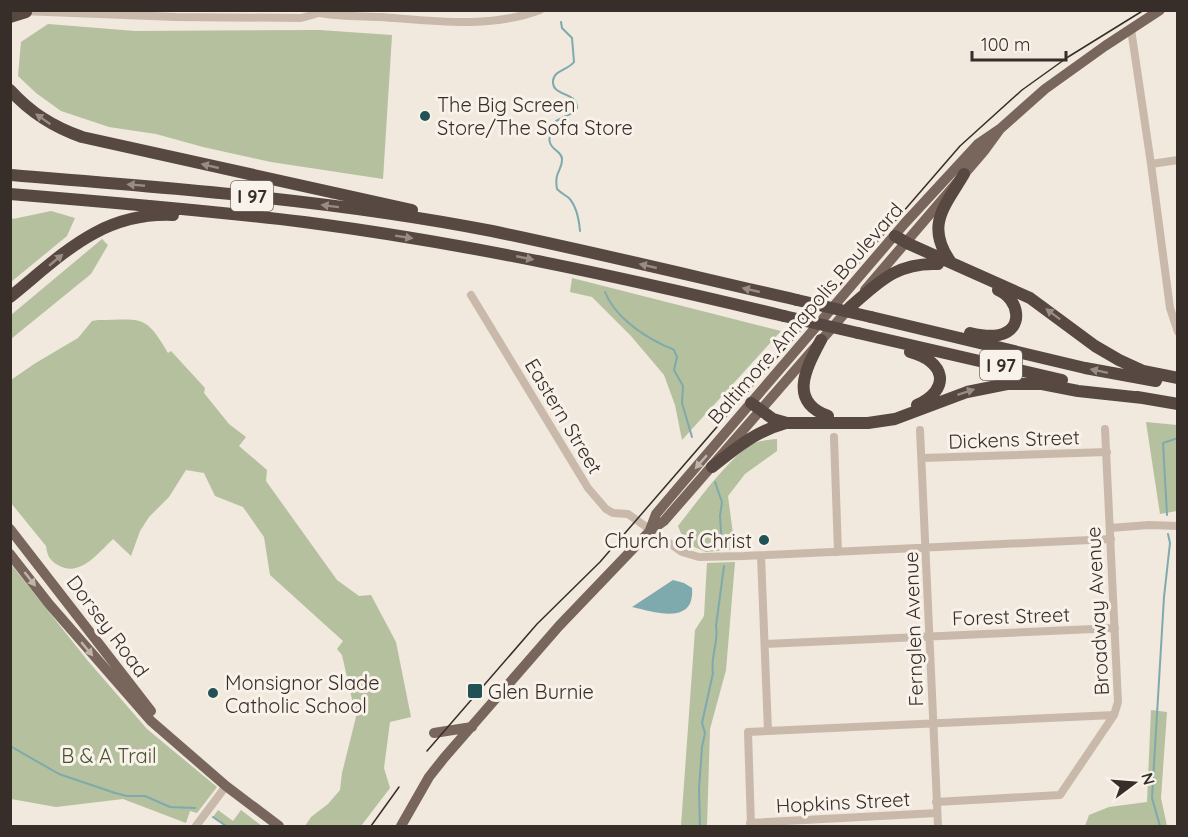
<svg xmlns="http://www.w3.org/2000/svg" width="1188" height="837" font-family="Quicksand,sans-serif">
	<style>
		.green { fill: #b4c09e }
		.water { fill: #7eaaad }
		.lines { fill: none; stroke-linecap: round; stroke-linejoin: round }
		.stream { stroke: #7eaaad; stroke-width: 2 }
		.minor { stroke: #c9b9aa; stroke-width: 8 }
		.major { stroke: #78655b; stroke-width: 10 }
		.highway { stroke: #574841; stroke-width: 12 }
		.tram { stroke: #372e29; stroke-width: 1.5 }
		.highway-bridge { stroke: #574841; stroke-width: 12 }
		.oneway { fill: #988c85 }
		.oneway2 { fill: #bfb3aa }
		.poi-dot { fill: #215256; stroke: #f9f2ea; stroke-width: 2 }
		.labels { text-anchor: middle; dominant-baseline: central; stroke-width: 6; stroke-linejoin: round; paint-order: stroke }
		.shield { fill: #f9f2ea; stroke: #716963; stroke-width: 1.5 }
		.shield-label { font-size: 18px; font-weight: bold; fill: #372e29 }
		.poi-label { font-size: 20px; fill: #372e29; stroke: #f9f2ea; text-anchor: start }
		.street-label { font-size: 20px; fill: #372e29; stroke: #f9f2ea }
		.park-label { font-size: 20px; fill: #45542e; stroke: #f9f2ea }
	</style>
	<rect width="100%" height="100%" fill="#f1e8de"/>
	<path class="green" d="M 48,24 L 135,31 L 319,30 L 392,35 L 383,179 L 271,162 L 203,147 L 156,134 L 109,127 L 61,111 L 36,93 L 18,76 L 21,42 Z
		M 51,211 L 75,218 L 67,236 L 11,282 L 11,217 L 13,219 Z
		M 102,239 L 108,245 L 91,274 L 11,339 L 11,315 Z
		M 572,278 L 781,331 L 682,440 L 675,405 L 664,375 L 631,336 L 592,297 L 570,292 Z
		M 98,320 C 141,320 145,313 168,353 L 171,351 L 205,388 L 204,393 L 229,424 L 246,437 L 239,446 L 267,470 L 266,481 L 337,580 L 359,596 L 371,595 L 396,642 L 411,717 L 390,722 L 384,768 L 390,788 L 361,826 L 305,826 L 311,817 L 328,804 L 340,790 L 342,773 L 356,717 L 342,655 L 337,649 L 343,641 L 270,575 L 264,537 L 243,507 L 215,496 L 204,473 L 186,470 L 169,497 L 149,517 L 140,531 L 131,556 L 113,539 C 98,553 80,578 58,565 C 50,561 47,555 46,546 L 11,503 L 11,380 L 34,364 L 78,338 L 92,321 Z
		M 1146,422 L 1177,425 L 1177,511 L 1160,514 Z
		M 777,439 L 777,451 L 745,474 L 728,496 L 735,549 L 706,552 L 685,543 L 678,526 C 696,503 723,466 746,448 C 755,441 766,440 777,439 Z
		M 735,562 L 726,670 L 710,729 L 707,826 L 681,826 L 695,630 L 704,616 L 707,563 Z
		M 10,563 L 88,661 L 147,729 L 217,787 L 197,813 L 190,811 L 186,823 L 123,799 L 56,807 L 11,799 Z
		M 1151,710 L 1167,712 L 1161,798 L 1167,826 L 1085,826 L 1089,815 L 1109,807 L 1147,802 Z
		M 218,810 L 233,821 L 241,810 L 262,826 L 226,826 L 213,817 Z"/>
	<path class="water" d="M 673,580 L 684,583 L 692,588 C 695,626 655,612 632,607 Z"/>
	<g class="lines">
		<path class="stream" d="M 561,22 L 562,28 L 572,38 L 574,62 C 568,70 554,70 553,81 C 552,97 577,91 577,108 L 572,113 L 556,121 C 538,152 563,147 562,160 C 562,171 554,171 557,189 C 561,193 565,195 569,198 C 577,207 579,219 580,231
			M 605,292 C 614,315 639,333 661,344 C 666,347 670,347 674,350 L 677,357 L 674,370 L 683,386 L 682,403 L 692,437
			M 715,482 L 722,502 L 720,516 L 722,547
			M 1167,515 L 1163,443 L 1178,438
			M 10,746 L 59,774 L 115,793 L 127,796 L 145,796 L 170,807 L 195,808
			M 213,817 L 226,826
			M 700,826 L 699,789 L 702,747 L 705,733 L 702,723 L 713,673 C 710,658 719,641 716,626 L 724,566
			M 1160,826 L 1152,798 L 1164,597 L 1170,543 L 1168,534"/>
		<path class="minor" d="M 22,11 L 176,17 L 301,18 L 319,13
			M 316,12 C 337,17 360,16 381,17 C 434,21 489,29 540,10
			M 1131,29 L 1151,164 L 1170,308 L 1178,332
			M 1151,164 L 1178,160
			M 471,295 L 588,488 L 606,509 L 613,513 L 628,514 L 682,552 L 699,557 L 744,556 L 1111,539
			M 920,430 L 938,826
			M 834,437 L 838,552
			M 922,458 L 1107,452
			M 1110,528 L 1149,525 L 1178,526
			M 761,556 L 768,731
			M 765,644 L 1115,628
			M 936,802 L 1060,795 L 1114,715 L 1118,702 L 1105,429
			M 750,823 L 937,813
			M 196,826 L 226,786
			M 751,826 L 748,732 L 1114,715"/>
		<path class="major" d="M 865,290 L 984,151 L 1000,129
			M 10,529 L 151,711
			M 650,530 L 656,514 L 678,488 L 905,223 L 978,144 L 1000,129 L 1045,89 L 1105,46 L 1160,10
			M 10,554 L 49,604 L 151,721 L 226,786 L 279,826
			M 434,733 L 472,727
			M 401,826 L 429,777 L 444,758 L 559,626 L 650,531 L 664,521 L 851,306"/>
		<path class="highway" d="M 10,17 L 26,12
			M 10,90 C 31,113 53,127 82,137 L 412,210
			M 10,175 C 172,188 333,200 492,231 C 594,252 696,277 797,300
			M 10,194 C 108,202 206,210 304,222 C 466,243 626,278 784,316
			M 895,236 L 909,244 L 1030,298 L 1095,346 L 1119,360 L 1143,371 L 1178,378
			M 950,261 C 925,225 945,206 964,174
			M 10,297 C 62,255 101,212 173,215
			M 849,308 C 878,283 896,262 938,264
			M 871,317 L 1085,368 L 1156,381
			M 858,333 L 1062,380
			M 970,333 C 979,335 990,337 999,335 C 1025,329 1019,299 998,290
			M 821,340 C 807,367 787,401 828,416
			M 910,352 C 945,361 952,389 917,405
			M 1137,397 L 1178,404
			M 751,403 L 773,419 L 787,423 L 868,423 L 895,419 L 967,392 L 1007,384 L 1042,384 L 1078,391 L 1143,398
			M 712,467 C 736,448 756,431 786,423"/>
		<path class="tram" d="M 427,751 L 537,624 L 600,562 L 960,146 L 1022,90 L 1068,57 L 1144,10
			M 371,826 L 399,787"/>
		<path class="highway-bridge" d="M 797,300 L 871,317
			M 784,316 L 858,333"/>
	</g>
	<defs><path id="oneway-solid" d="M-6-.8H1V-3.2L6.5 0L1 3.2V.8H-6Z" transform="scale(1.5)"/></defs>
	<g class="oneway">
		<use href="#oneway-solid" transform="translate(43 119) rotate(-145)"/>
		<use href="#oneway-solid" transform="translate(210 166) rotate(-167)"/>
		<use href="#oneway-solid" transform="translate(136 185) rotate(-175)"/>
		<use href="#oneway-solid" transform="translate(330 206) rotate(-173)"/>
		<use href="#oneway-solid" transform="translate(404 237) rotate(9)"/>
		<use href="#oneway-solid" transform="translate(525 258) rotate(11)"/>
		<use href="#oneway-solid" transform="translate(56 260) rotate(-40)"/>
		<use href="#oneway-solid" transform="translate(648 266) rotate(-167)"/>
		<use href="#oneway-solid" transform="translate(751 290) rotate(-167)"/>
		<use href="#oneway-solid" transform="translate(1053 314) rotate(-143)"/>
		<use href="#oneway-solid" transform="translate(1099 371) rotate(-168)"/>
		<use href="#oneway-solid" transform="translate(966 392) rotate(-18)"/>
	</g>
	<g class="oneway2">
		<use href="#oneway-solid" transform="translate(701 462) rotate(131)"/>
		<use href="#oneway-solid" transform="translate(30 579) rotate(52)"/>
		<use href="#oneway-solid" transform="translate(87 649) rotate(50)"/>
	</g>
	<g class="poi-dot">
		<circle cx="425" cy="116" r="6"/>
		<circle cx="764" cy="540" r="6"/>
		<rect x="467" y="683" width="16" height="16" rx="3"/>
		<circle cx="213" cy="693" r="6"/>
	</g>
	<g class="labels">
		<g class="shield">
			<rect x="231" y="181" width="42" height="30" rx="4.5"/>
			<rect x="980" y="350" width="42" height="30" rx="4.5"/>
		</g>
		<g class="shield-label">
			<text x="252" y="196">I 97</text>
			<text x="1001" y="365">I 97</text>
		</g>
		<g class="poi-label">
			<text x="437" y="104">The Big Screen<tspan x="437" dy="23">Store/The Sofa Store</tspan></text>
			<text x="752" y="540" text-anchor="end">Church of Christ</text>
			<text x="225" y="682">Monsignor Slade<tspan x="225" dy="23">Catholic School</tspan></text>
			<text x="488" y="691">Glen Burnie</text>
		</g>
		<g class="street-label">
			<text transform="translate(805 313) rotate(-49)">Baltimore Annapolis Boulevard</text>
			<text transform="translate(564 416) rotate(59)">Eastern Street</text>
			<text transform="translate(1014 439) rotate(-2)">Dickens Street</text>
			<text transform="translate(1097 611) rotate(-93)">Broadway Avenue</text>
			<text transform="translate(1011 616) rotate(-2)">Forest Street</text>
			<text transform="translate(108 626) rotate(53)">Dorsey Road</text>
			<text transform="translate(913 629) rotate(-92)">Fernglen Avenue</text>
			<text transform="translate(843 802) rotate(-3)">Hopkins Street</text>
		</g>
		<g class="park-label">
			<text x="109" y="755">B &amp; A Trail</text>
		</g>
	</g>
	<rect width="1188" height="837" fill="none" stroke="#372e29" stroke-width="24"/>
	<g transform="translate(1134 783) rotate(74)" stroke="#f9f2ea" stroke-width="4.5" paint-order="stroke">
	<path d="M0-4.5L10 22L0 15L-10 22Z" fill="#372e29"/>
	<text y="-9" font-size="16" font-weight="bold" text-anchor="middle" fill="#372e29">N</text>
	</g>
	<path d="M972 51v9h94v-9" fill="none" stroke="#372e29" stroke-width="3"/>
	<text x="981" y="51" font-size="18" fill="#372e29" stroke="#f9f2ea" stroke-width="4.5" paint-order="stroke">100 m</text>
</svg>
